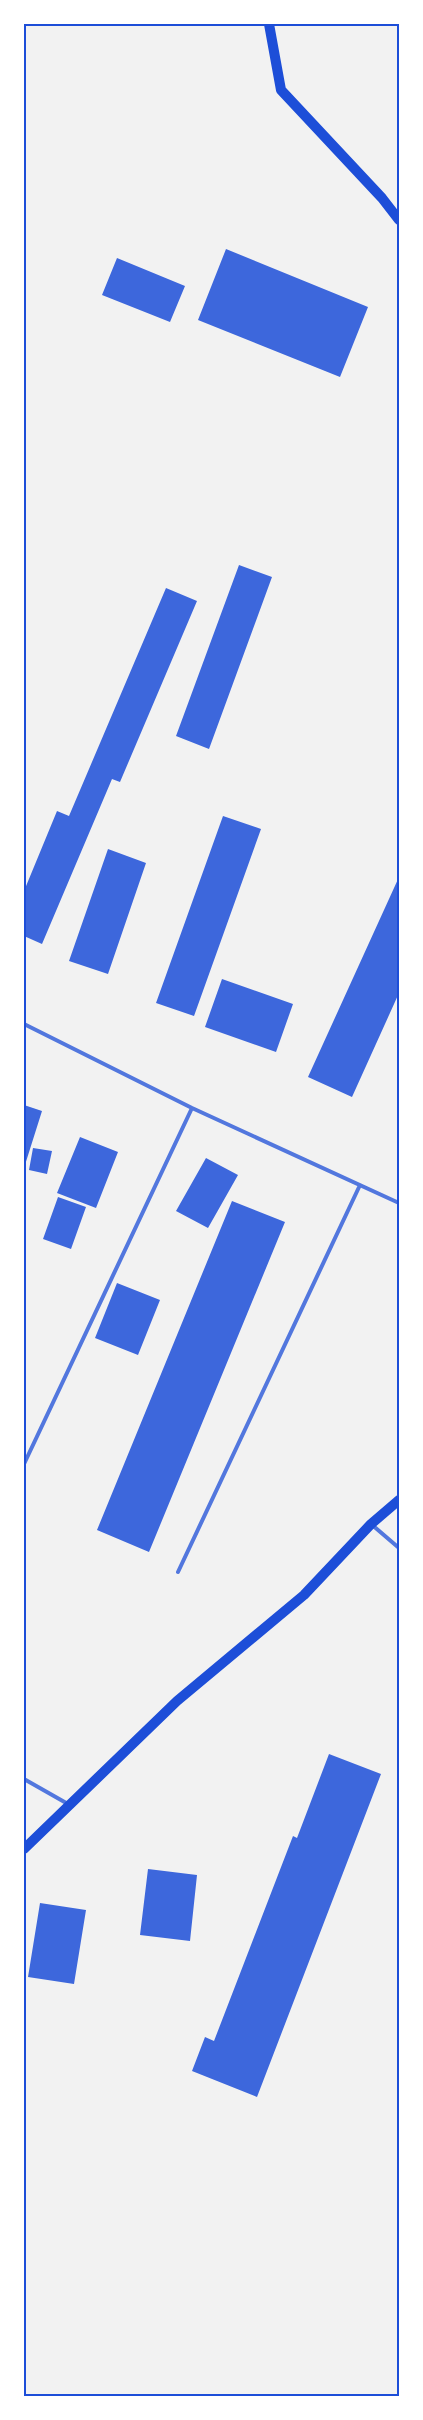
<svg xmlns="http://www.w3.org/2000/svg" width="423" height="2420" font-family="Lora,serif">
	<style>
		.building { fill: #3d67dc }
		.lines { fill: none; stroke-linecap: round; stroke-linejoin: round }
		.service { stroke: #5277de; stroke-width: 4 }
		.secondary { stroke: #1d4ed8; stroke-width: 10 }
		.neatline { fill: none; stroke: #1d4ed8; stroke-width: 2 }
	</style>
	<rect width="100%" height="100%" fill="#f2f2f2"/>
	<path class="building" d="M 226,249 L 368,307 L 340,377 L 198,320 Z
		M 117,258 L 185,286 L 170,322 L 102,295 Z
		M 239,565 L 272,577 L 209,749 L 176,736 Z
		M 166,588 L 197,601 L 120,782 L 112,779 L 42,944 L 24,936 L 24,891 L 57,811 L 69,816 Z
		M 223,816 L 261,829 L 194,1016 L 156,1003 Z
		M 108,849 L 146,863 L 108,974 L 69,961 Z
		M 399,877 L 399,993 L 352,1097 L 308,1077 Z
		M 222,979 L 293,1004 L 276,1052 L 205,1027 Z
		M 24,1105 L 42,1111 L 24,1168 Z
		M 80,1137 L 118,1152 L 96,1208 L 57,1193 Z
		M 33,1148 L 52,1151 L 47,1174 L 29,1170 Z
		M 206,1158 L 238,1175 L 208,1228 L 176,1211 Z
		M 58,1197 L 86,1207 L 71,1249 L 43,1239 Z
		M 232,1201 L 285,1222 L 149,1552 L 97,1530 Z
		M 117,1283 L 160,1300 L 138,1355 L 95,1338 Z
		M 329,1754 L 381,1774 L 257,2097 L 192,2071 L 205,2037 L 214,2041 L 293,1836 L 297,1838 Z
		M 148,1869 L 197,1875 L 190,1941 L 140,1935 Z
		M 40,1903 L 86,1910 L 74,1984 L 28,1977 Z"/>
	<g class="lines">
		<path class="service" d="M 24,1024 L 192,1108 L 399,1203
			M 24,1464 L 192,1108
			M 371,1524 L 399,1548
			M 178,1572 L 360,1185
			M 24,1779 L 68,1804"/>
		<path class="secondary" d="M 269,24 L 281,90 L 382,198 L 399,220
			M 24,1849 L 177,1701 L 304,1595 L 371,1524 L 399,1500"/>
	</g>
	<rect width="423" height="2420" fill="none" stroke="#ffffff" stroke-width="50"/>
	<rect x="25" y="25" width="373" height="2370" class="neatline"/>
</svg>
